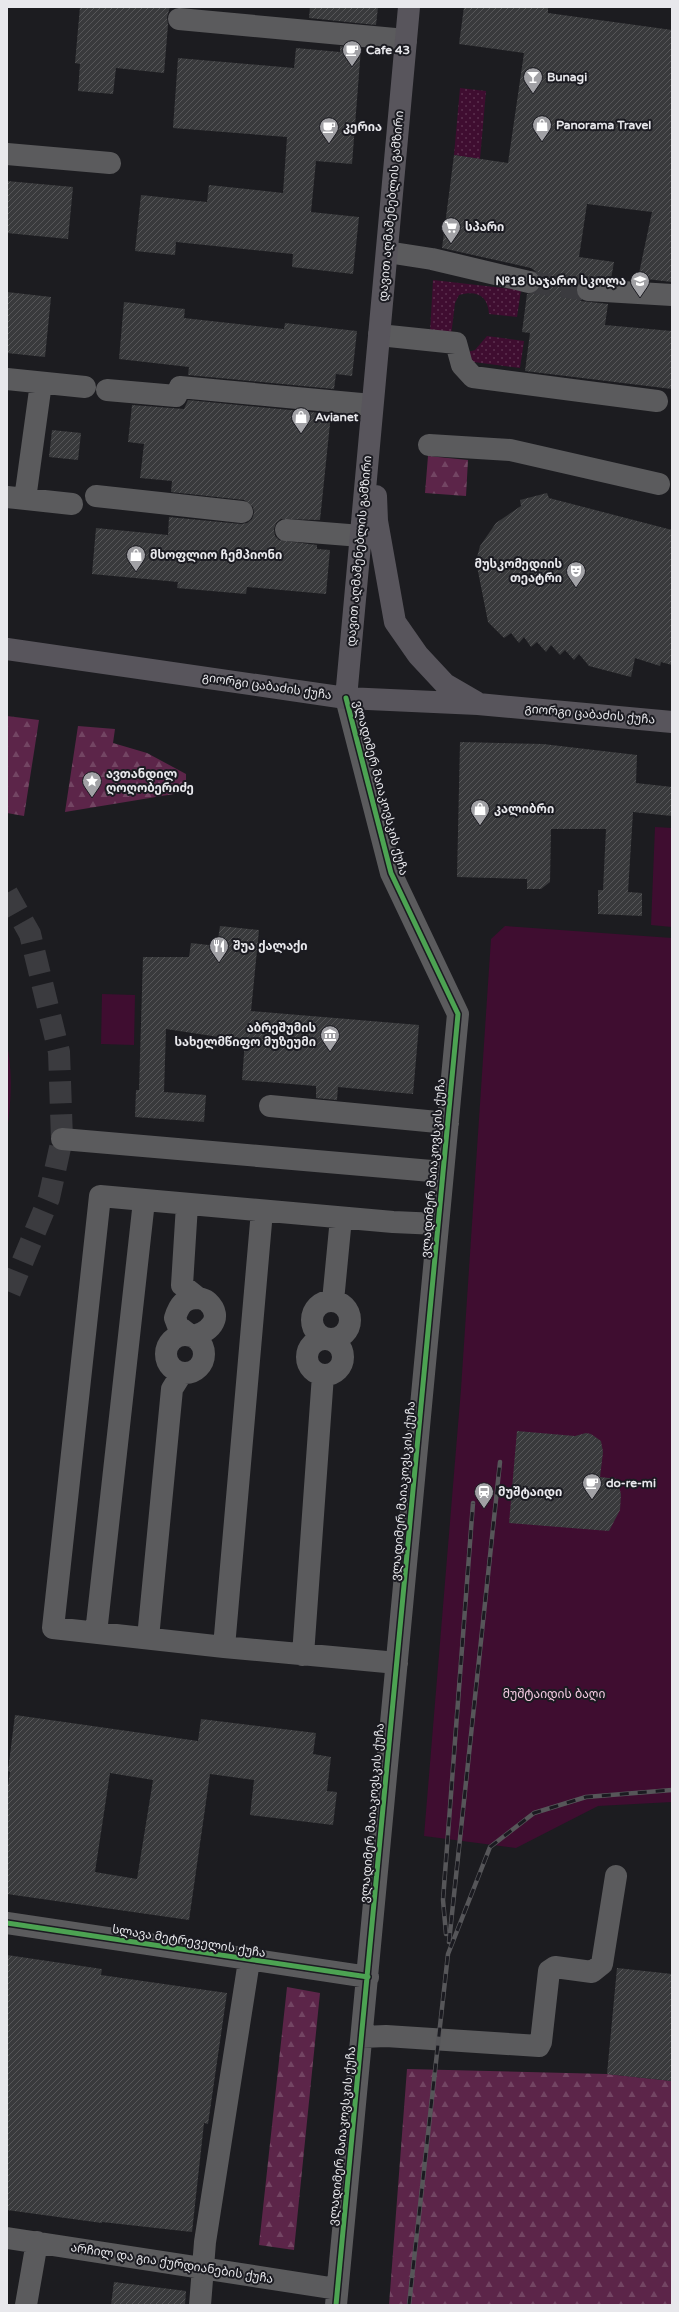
<svg xmlns="http://www.w3.org/2000/svg" width="679" height="2312" font-family="'Varela Round','Noto Sans Georgian',sans-serif">
	<style>
		.grass { fill: url(#grass-dots) }
		.forest { fill: url(#forest-firs) }
		.park { fill: #3f0d30 }
		.building { fill: url(#building-hatch); fill-rule: evenodd }
		.lines { fill: none; stroke-linecap: round; stroke-linejoin: round }
		.minor-tunnel { stroke: #3b3b3f; stroke-width: 22; stroke-dasharray: 22 11; stroke-linecap: butt }
		.minor { stroke: #5b5b5d; stroke-width: 22 }
		.major { stroke: #58555c; stroke-width: 22 }
		.rail-casing { stroke: #565659; stroke-width: 4.5 }
		.rail { stroke: #1b1b21; stroke-width: 3; stroke-dasharray: 9; stroke-linecap: butt }
		.cycleway-casing { stroke: #1b1b21; stroke-width: 8 }
		.cycleway { stroke: #4ca352; stroke-width: 5 }
		.labels { text-anchor: middle; dominant-baseline: central; stroke-width: 4; stroke-linejoin: round; paint-order: stroke }
		.poi-label { font-size: 12px; font-weight: bold; fill: #e8e8ec; stroke: #1b1b21; text-anchor: start }
		.street-label { font-size: 12px; fill: #e8e8ec; stroke: #1b1b21 }
		.park-label { font-size: 12px; fill: #f4cbe2; stroke: #1b1b21 }
	</style>
	<defs>
		<pattern id="grass-dots" width="8" height="8" patternUnits="userSpaceOnUse"><rect width="8" height="8" fill="#3f0d30"/><path d="M2 2h.1M6 6h.1" fill="none" stroke="#5b304e" stroke-width="1.8" stroke-linecap="round"/></pattern>
		<pattern id="forest-firs" width="22" height="20" patternUnits="userSpaceOnUse"><rect width="22" height="20" fill="#5c2549"/><path d="M5 1l3.5 6h-7zM16 11l3.5 6h-7z" fill="#734563"/></pattern>
		<pattern id="building-hatch" width="6" height="6" patternUnits="userSpaceOnUse"><rect width="6" height="6" fill="#393a3c"/><path d="M-1 1l2-2M0 6l6-6M5 7l2-2" fill="none" stroke="#565658"/></pattern>
	</defs>
	<rect width="100%" height="100%" fill="#1c1c20"/>
	<path class="grass" d="M 460,88 L 486,91 L 480,159 L 454,155 Z
		M 433,280 L 521,290 L 517,317 L 489,314 C 488,295 476,290 459,295 L 455,303 L 451,336 L 430,333 Z
		M 487,336 L 524,341 L 520,368 L 466,361 L 468,352 L 475,350 Z"/>
	<path class="forest" d="M 428,456 L 468,460 L 466,496 L 425,493 Z
		M 7,716 L 39,720 L 24,816 L 7,813 Z
		M 78,726 L 115,729 L 113,743 L 147,753 L 186,774 L 186,792 L 65,812 Z
		M 287,1987 L 320,1993 L 294,2250 L 259,2245 Z
		M 407,2069 L 607,2074 L 672,2081 L 672,2305 L 389,2305 Z"/>
	<path class="park" d="M 655,827 L 672,828 L 672,927 L 651,925 Z
		M 505,926 L 672,938 L 672,1802 L 598,1806 L 516,1848 L 424,1836 L 461,1389 L 491,939 Z
		M 102,994 L 135,995 L 134,1045 L 101,1044 Z
		M 7,1044 C 13,1074 11,1102 7,1132 Z"/>
	<path class="building" d="M 80,7 L 170,7 L 167,17 L 168,25 L 164,73 L 116,68 L 113,94 L 78,91 L 80,64 L 75,63 Z
		M 310,7 L 378,7 L 376,25 L 309,18 Z
		M 464,7 L 548,7 L 548,13 L 672,30 L 672,282 L 638,278 L 652,212 L 587,204 L 579,257 L 614,262 L 611,279 L 583,279 L 577,283 L 576,290 L 577,296 L 581,301 L 608,304 L 605,325 L 672,331 L 672,389 L 525,371 L 530,333 L 522,332 L 527,294 L 538,291 L 541,285 L 541,279 L 538,273 L 531,268 L 442,248 L 454,155 L 508,163 L 524,53 L 459,44 Z
		M 340,46 L 361,48 L 352,164 L 316,161 L 311,212 L 359,217 L 353,274 L 292,267 L 293,254 L 176,242 L 175,255 L 135,251 L 141,195 L 207,202 L 209,185 L 283,193 L 287,137 L 173,128 L 178,58 L 294,68 L 296,48 L 340,52 Z
		M 7,181 L 73,187 L 68,239 L 7,233 Z
		M 7,292 L 51,297 L 45,357 L 7,353 Z
		M 124,302 L 185,309 L 184,318 L 284,329 L 285,323 L 357,331 L 352,376 L 336,374 L 334,389 L 188,375 L 189,367 L 119,359 Z
		M 188,400 L 331,414 L 320,520 L 281,519 L 276,523 L 274,529 L 275,536 L 279,540 L 317,545 L 317,549 L 330,550 L 326,594 L 247,587 L 246,594 L 177,588 L 178,582 L 92,574 L 96,528 L 168,535 L 169,517 L 241,524 L 247,523 L 252,519 L 254,513 L 253,507 L 244,500 L 171,492 L 172,481 L 140,478 L 144,444 L 128,442 L 132,405 L 184,409 Z
		M 52,430 L 81,433 L 78,460 L 49,457 Z
		M 547,493 L 549,498 L 672,530 L 672,665 L 661,662 L 660,666 L 635,658 L 631,677 L 589,666 L 579,654 L 574,660 L 565,650 L 560,655 L 551,645 L 546,652 L 537,642 L 531,647 L 524,637 L 519,643 L 511,633 L 504,638 L 488,622 L 476,561 L 480,546 L 496,523 L 521,506 L 520,500 Z
		M 460,742 L 543,744 L 637,755 L 636,783 L 672,787 L 672,816 L 633,812 L 628,892 L 642,893 L 642,916 L 598,914 L 598,890 L 603,890 L 606,829 L 551,829 L 550,882 L 541,889 L 527,889 L 527,879 L 457,877 Z
		M 220,926 L 259,930 L 251,1011 L 419,1025 L 413,1094 L 338,1087 L 337,1100 L 316,1098 L 316,1086 L 242,1080 L 245,1041 L 166,1029 L 164,1092 L 206,1095 L 204,1122 L 135,1117 L 136,1090 L 139,1090 L 143,957 L 189,957 L 191,943 L 217,946 Z
		M 517,1431 L 575,1436 L 586,1433 L 591,1434 L 601,1441 L 603,1452 L 600,1477 L 617,1479 L 621,1494 L 620,1510 L 609,1531 L 509,1523 Z
		M 15,1715 L 198,1741 L 201,1719 L 316,1733 L 313,1754 L 331,1757 L 327,1791 L 337,1792 L 333,1825 L 250,1815 L 254,1780 L 210,1774 L 189,1920 L 7,1894 L 7,1793 L 10,1772 L 8,1771 ZM 110,1773 L 153,1780 L 137,1879 L 95,1872 Z
		M 7,1955 L 102,1969 L 101,1975 L 227,1993 L 208,2124 L 204,2123 L 192,2232 L 102,2222 L 102,2223 L 7,2210 Z
		M 617,1968 L 672,1974 L 672,2081 L 607,2074 Z
		M 114,2282 L 186,2291 L 185,2305 L 111,2305 Z"/>
	<g class="lines">
		<path class="minor-tunnel" d="M 529,282 L 588,290
			M 7,893 L 30,934 L 59,1052 L 62,1139 L 49,1198 L 7,1299"/>
		<path class="minor" d="M 179,19 L 406,40
			M 7,154 L 110,163
			M 387,252 L 432,259 L 529,282
			M 588,290 L 672,295
			M 379,335 L 456,343 L 462,365 L 473,377 L 657,401
			M 7,379 L 85,387
			M 107,390 L 176,396 L 180,387 L 372,405
			M 429,445 L 510,450 L 659,484
			M 96,496 L 242,512
			M 7,497 L 72,504
			M 25,499 L 41,383
			M 286,530 L 361,536
			M 270,1106 L 448,1123
			M 62,1139 L 443,1172
			M 187,1205 L 182,1285 C 187,1289 192,1293 197,1297 C 200,1299 205,1299 208,1302 C 225,1318 208,1334 191,1336 L 178,1326 L 175,1318 C 179,1305 184,1298 198,1298
			M 333,1301 L 341,1218
			M312 1320a19 19 0 1 1 38 0a19 19 0 1 1-38 0Z
			M166 1354a19 19 0 1 1 38 0a19 19 0 1 1-38 0Z
			M307 1357a18 18 0 1 1 36 0a18 18 0 1 1-36 0Z
			M 96,1633 L 144,1201
			M 148,1638 L 172,1389 L 182,1373
			M 224,1647 L 262,1211
			M 303,1655 L 323,1375
			M 397,1663 L 224,1647 L 53,1628 L 100,1196 L 393,1222 L 438,1224
			M 7,1923 L 368,1977
			M 362,2037 L 386,2036 L 539,2046 L 541,2042 L 549,1971 L 555,1967 L 592,1972 L 602,1964 L 616,1876
			M 7,2238 L 337,2289
			M 26,2305 L 37,2242
			M 200,2305 L 205,2242 L 249,1961
			M 336,2305 L 458,1014 L 391,873 L 346,698"/>
		<path class="major" d="M 376,496 L 377,521 L 395,622 L 418,655 L 445,684 L 476,702
			M 7,649 L 346,698 L 478,704 L 672,722
			M 346,698 L 409,7"/>
		<g class="rail-casing">
			<path id="rail" d="M 446,1934 L 443,1900 L 473,1503
				M 449,1942 L 500,1462
				M 409,2305 L 448,1954 L 490,1847 L 534,1813 L 586,1797 L 672,1790"/>
		</g>
		<use href="#rail" class="rail"/>
		<g class="cycleway-casing">
			<path id="cycleway" d="M 7,1923 L 368,1977
				M 336,2305 L 458,1014 L 391,873 L 346,698"/>
		</g>
		<use href="#cycleway" class="cycleway"/>
	</g>
	<defs>
		<g id="cafe-pin" transform="scale(1)"><path d="M0 17L-7.5 6A9.5 9.5 0 1 1 7.5 6Z" fill="#a1a1a5" stroke="#1b1b21"/><path d="M-5.5-4.5H6V0H3Q3 3.5 0 3.5H-2.5Q-5.5 3.5-5.5 0ZM3-3.2v2h1.7v-2ZM-6 4.5H4V6H-6Z" fill="#fff"/></g>
		<g id="bar-pin" transform="scale(1)"><path d="M0 17L-7.5 6A9.5 9.5 0 1 1 7.5 6Z" fill="#a1a1a5" stroke="#1b1b21"/><path d="M-6-5H6L.8 .8V4.5H3.5V6h-7V4.5H-.8V.8Z" fill="#fff"/></g>
		<g id="shop-pin" transform="scale(1)"><path d="M0 17L-7.5 6A9.5 9.5 0 1 1 7.5 6Z" fill="#a1a1a5" stroke="#1b1b21"/><path d="M-5-2.5h2.3a2.7 3.5 0 0 1 5.4 0H5L5.5 6h-11ZM-1.5-2.5h3a1.5 2.3 0 0 0-3 0Z" fill="#fff"/></g>
		<g id="supermarket-pin" transform="scale(1)"><path d="M0 17L-7.5 6A9.5 9.5 0 1 1 7.5 6Z" fill="#a1a1a5" stroke="#1b1b21"/><path d="M-6-5.5h2.5l.6 2H6L4.5 2H-2.5L-4.4-4H-6ZM-1.5 3.2a1.3 1.3 0 1 0 .1 0ZM3 3.2a1.3 1.3 0 1 0 .1 0Z" fill="#fff"/></g>
		<g id="school-pin" transform="scale(1)"><path d="M0 17L-7.5 6A9.5 9.5 0 1 1 7.5 6Z" fill="#a1a1a5" stroke="#1b1b21"/><path d="M0-5L7-2L0 1L-7-2ZM-4 1L0 2.5L4 1V4Q0 6-4 4Z" fill="#fff"/></g>
		<g id="theatre-pin" transform="scale(1)"><path d="M0 17L-7.5 6A9.5 9.5 0 1 1 7.5 6Z" fill="#a1a1a5" stroke="#1b1b21"/><path d="M-5-5.5Q0-4 5-5.5V0Q5 5 0 6Q-5 5-5 0ZM-3.3-2.5H-1v1.5H-3.3ZM1-2.5H3.3v1.5H1ZM-2.8 1Q0 5.5 2.8 1Z" fill="#fff"/></g>
		<g id="sight-pin" transform="scale(1)"><path d="M0 17L-7.5 6A9.5 9.5 0 1 1 7.5 6Z" fill="#a1a1a5" stroke="#1b1b21"/><path d="M0-6L1.8-2.2L6-1.7L2.9 1.2L3.7 5.4L0 3.3L-3.7 5.4L-2.9 1.2L-6-1.7L-1.8-2.2Z" fill="#fff"/></g>
		<g id="restaurant-pin" transform="scale(1)"><path d="M0 17L-7.5 6A9.5 9.5 0 1 1 7.5 6Z" fill="#a1a1a5" stroke="#1b1b21"/><path d="M-5-6h1v4h1v-4h1v4h1v-4h1v5L-1.5 .5V6h-2V.5L-5-1ZM5-6V6H3V1.5H1.5Q1.5-4 5-6Z" fill="#fff"/></g>
		<g id="museum-pin" transform="scale(1)"><path d="M0 17L-7.5 6A9.5 9.5 0 1 1 7.5 6Z" fill="#a1a1a5" stroke="#1b1b21"/><path d="M0-6L6-3V-2H-6V-3ZM-5-1h2V3h-2ZM-1-1h2V3h-2ZM3-1h2V3H3ZM-6 4H6V6H-6Z" fill="#fff"/></g>
		<g id="station-pin" transform="scale(1)"><path d="M0 17L-7.5 6A9.5 9.5 0 1 1 7.5 6Z" fill="#a1a1a5" stroke="#1b1b21"/><path d="M-3-6H3Q5-6 5-4V2Q5 4 3 4L4.5 6H3L1.5 4h-3L-3 6H-4.5L-3 4Q-5 4-5 2V-4Q-5-6-3-6ZM-3.5-4v3h7v-3ZM-3.5 1v1.5H-2V1ZM2 1v1.5H3.5V1Z" fill="#fff"/></g>
	</defs>
	<g fill-rule="evenodd">
		<use href="#cafe-pin" x="352" y="50"/>
		<use href="#bar-pin" x="533" y="77"/>
		<use href="#shop-pin" x="542" y="125"/>
		<use href="#cafe-pin" x="329" y="127"/>
		<use href="#supermarket-pin" x="451" y="227"/>
		<use href="#school-pin" x="640" y="281"/>
		<use href="#shop-pin" x="301" y="417"/>
		<use href="#shop-pin" x="136" y="555"/>
		<use href="#theatre-pin" x="576" y="571"/>
		<use href="#sight-pin" x="92" y="781"/>
		<use href="#shop-pin" x="480" y="809"/>
		<use href="#restaurant-pin" x="219" y="946"/>
		<use href="#museum-pin" x="330" y="1035"/>
		<use href="#cafe-pin" x="592" y="1483"/>
		<use href="#station-pin" x="484" y="1492"/>
	</g>
	<g class="labels">
		<g class="poi-label">
			<text x="366" y="50">Cafe 43</text>
			<text x="547" y="77">Bunagi</text>
			<text x="556" y="125">Panorama Travel</text>
			<text x="343" y="127">კერია</text>
			<text x="465" y="227">სპარი</text>
			<text x="626" y="281" text-anchor="end">№18 საჯარო სკოლა</text>
			<text x="315" y="417">Avianet</text>
			<text x="150" y="555">მსოფლიო ჩემპიონი</text>
			<text x="562" y="564" text-anchor="end">მუსკომედიის<tspan x="562" dy="14">თეატრი</tspan></text>
			<text x="106" y="774">ავთანდილ<tspan x="106" dy="14">ღოღობერიძე</tspan></text>
			<text x="494" y="809">კალიბრი</text>
			<text x="233" y="946">შუა ქალაქი</text>
			<text x="316" y="1028" text-anchor="end">აბრეშუმის<tspan x="316" dy="14">სახელმწიფო მუზეუმი</tspan></text>
			<text x="606" y="1483">do-re-mi</text>
			<text x="498" y="1492">მუშტაიდი</text>
		</g>
		<g class="street-label">
			<text transform="translate(391 206) rotate(-85)">დავით აღმაშენებლის გამზირი</text>
			<text transform="translate(359 551) rotate(-85)">დავით აღმაშენებლის გამზირი</text>
			<text transform="translate(267 686) rotate(8)">გიორგი ცაბაძის ქუჩა</text>
			<text transform="translate(590 714) rotate(5)">გიორგი ცაბაძის ქუჩა</text>
			<text transform="translate(381 788) rotate(75)">ვლადიმერ მაიაკოვსკის ქუჩა</text>
			<text transform="translate(433 1168) rotate(-85)">ვლადიმერ მაიაკოვსკის ქუჩა</text>
			<text transform="translate(403 1491) rotate(-85)">ვლადიმერ მაიაკოვსკის ქუჩა</text>
			<text transform="translate(372 1813) rotate(-85)">ვლადიმერ მაიაკოვსკის ქუჩა</text>
			<text transform="translate(189 1941) rotate(9)">სლავა მეტრეველის ქუჩა</text>
			<text transform="translate(342 2136) rotate(-84)">ვლადიმერ მაიაკოვსკის ქუჩა</text>
			<text transform="translate(172 2263) rotate(9)">არჩილ და გია ქურდიანების ქუჩა</text>
		</g>
		<g class="park-label">
			<text x="554" y="1694">მუშტაიდის ბაღი</text>
		</g>
	</g>
	<rect width="679" height="2312" fill="none" stroke="#e8e8ec" stroke-width="16"/>
</svg>
